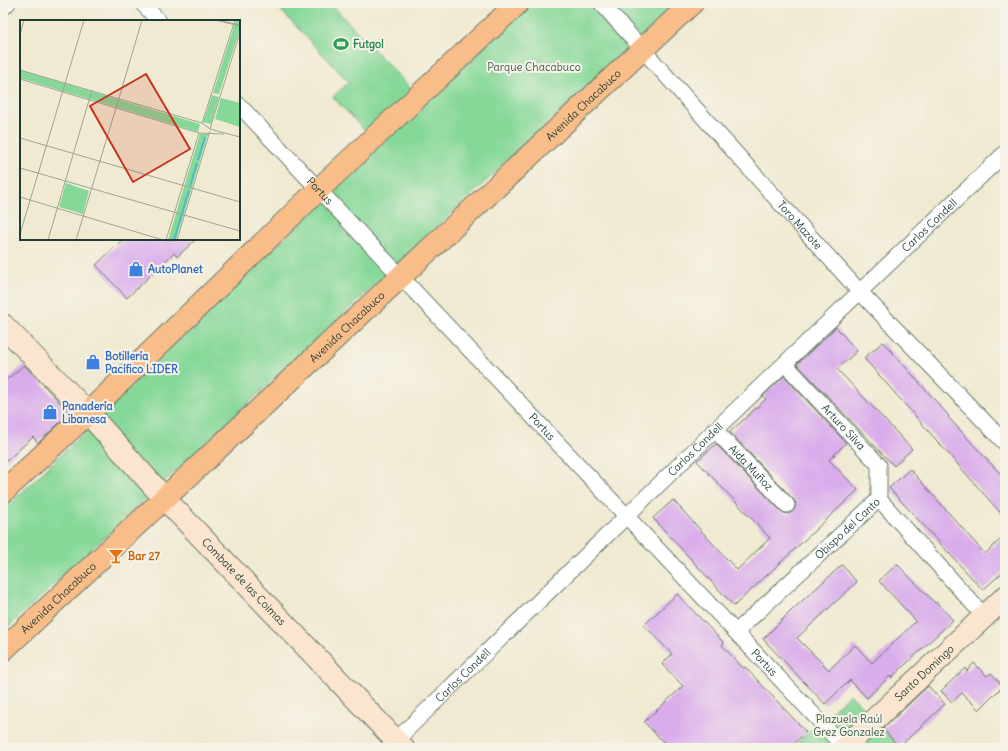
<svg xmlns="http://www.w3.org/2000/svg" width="1008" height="751" font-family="Delius,sans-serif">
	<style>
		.green { fill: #86d899; stroke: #528a66 }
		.building { fill: #d9aceb }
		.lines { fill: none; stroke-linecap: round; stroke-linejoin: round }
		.street-casing { stroke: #687a6b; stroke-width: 17 }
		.secondary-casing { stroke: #687a6b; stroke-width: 24 }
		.primary-casing { stroke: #687a6b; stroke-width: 24 }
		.street { stroke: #fff; stroke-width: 15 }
		.secondary { stroke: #fce5cf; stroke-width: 22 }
		.primary { stroke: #f8bd88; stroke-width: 22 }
		.labels { text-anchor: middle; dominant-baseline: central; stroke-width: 4; stroke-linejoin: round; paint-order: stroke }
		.leisure-label { font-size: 11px; font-weight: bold; fill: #27864d; stroke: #f7f3e8; text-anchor: start }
		.park-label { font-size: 11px; fill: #345c48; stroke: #f7f3e8 }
		.street-label { font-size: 11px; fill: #1f3d34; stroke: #f7f3e8 }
		.shop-label { font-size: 11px; font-weight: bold; fill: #366cbe; stroke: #f7f3e8; text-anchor: start }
		.food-label { font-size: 11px; font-weight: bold; fill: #c56008; stroke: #f7f3e8; text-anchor: start }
		.inset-river { fill: none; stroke: #4fbbc9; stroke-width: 2 }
		.inset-road { fill: none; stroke: #9ca593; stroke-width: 1 }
		.view { fill: #c8321e; fill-opacity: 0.15; stroke: #c8321e; stroke-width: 2 }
		.inset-edge { fill: none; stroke: #1f3d34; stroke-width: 2 }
	</style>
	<rect width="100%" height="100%" fill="#f7f3e8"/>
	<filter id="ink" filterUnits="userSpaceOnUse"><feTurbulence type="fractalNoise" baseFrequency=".025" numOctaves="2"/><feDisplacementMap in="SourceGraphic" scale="8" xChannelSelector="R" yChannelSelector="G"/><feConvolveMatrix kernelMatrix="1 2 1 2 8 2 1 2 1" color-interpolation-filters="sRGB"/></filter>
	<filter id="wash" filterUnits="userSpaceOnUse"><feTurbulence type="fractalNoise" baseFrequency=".012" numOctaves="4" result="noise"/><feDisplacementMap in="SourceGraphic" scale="16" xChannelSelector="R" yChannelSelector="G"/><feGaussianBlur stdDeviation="0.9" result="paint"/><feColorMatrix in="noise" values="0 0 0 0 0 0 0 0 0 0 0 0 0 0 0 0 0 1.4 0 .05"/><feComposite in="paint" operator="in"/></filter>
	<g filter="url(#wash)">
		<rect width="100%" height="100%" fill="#f0ead2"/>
		<path class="green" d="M 280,3 L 330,3 L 414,92 L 369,135 L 333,97 L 349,82 L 277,6 Z
			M 527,3 L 677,3 L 3,632 L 3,511 Z
			M 850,694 L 896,743 L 891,748 L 792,748 Z"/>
		<g id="blocks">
			<path class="building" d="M 123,239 L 196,239 L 177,257 L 174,253 L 127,298 L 96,265 Z
				M 836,327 L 857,351 L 837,369 L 912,449 L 894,466 L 797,364 Z
				M 883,342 L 949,416 L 948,417 L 1005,479 L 1005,518 L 864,358 Z
				M 24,365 L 70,413 L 38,443 L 33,437 L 3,464 L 3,383 Z
				M 784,376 L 846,443 L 829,460 L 858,490 L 734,606 L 653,518 L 673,500 L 737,570 L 770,538 L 697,461 L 716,444 L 781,511 L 784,513 L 789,514 L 793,511 L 795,508 L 796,503 L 793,499 L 730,432 L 766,399 L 763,396 Z
				M 910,469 L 985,554 L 1005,535 L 1005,570 L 983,590 L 889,488 Z
				M 897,564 L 935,603 L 936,602 L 953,620 L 891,678 L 890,676 L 867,698 L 850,680 L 825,704 L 763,639 L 792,610 L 842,565 L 857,582 L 797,638 L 829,670 L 855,645 L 872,663 L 916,621 L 879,581 Z
				M 677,594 L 724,643 L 722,645 L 743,668 L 745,667 L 806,732 L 789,748 L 669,748 L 644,722 L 683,686 L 662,664 L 672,654 L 644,625 Z
				M 974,663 L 987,676 L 991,673 L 1003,686 L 979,710 L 962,693 L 952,702 L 941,691 L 965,668 L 967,671 Z
				M 928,686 L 945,704 L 899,747 L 883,729 Z"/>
		</g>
	</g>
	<g filter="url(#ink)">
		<use href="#blocks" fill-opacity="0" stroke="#687a6b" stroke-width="1"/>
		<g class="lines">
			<g class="street-casing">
				<g id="street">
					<path d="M 142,3 L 159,21"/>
					<path id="s1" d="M 601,3 L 859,291 L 1005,443"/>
					<path d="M 3,8 L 8,3"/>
					<path id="s2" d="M 239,105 L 845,748"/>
					<path id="s3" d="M 785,364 L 879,465 L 879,499"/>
					<path id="s4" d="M 715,430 L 787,505"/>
					<path id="s5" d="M 736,632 L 879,499 L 984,616"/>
					<path id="s6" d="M 389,747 L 715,430 L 1005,153"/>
				</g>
			</g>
			<g class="secondary-casing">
				<g id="secondary">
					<path id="s7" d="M 3,325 L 88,413 L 165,499 L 403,748"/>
					<path id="s8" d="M 844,748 L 1005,597"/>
				</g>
			</g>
			<g class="primary-casing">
				<g id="primary">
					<path d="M 3,492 L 88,413 L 319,189 L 518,3"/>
					<path id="s9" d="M 3,650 L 692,3"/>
				</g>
			</g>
			<use href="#street" class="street"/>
			<use href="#secondary" class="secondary"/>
			<use href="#primary" class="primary"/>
		</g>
	</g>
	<defs>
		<g id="stadium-bare" transform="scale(1.2)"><path d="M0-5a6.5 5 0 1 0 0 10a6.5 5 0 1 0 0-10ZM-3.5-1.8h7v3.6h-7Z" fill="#2e9e5b" stroke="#f7f3e8" stroke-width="2.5" paint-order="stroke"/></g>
		<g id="shop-bare" transform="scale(1.2)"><path d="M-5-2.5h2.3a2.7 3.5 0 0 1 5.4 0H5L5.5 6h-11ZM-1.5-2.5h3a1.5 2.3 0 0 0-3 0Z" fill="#3f7fe0" stroke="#f7f3e8" stroke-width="2.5" paint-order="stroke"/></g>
		<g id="bar-bare" transform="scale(1.2)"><path d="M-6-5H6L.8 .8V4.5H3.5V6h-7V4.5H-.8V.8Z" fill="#e8710a" stroke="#f7f3e8" stroke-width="2.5" paint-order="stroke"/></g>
	</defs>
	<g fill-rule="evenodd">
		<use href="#stadium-bare" x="341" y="44"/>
		<use href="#shop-bare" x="136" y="269"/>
		<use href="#shop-bare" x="93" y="362"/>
		<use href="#shop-bare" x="50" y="412"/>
		<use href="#bar-bare" x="116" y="556"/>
	</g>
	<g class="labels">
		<g class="leisure-label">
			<text x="353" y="44">Futgol</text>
		</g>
		<g class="park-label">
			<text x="534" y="67">Parque Chacabuco</text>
			<text x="849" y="719">Plazuela Raúl<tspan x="849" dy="13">Grez Gonzalez</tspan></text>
		</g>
		<g class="street-label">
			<text stroke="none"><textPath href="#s9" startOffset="796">Avenida Chacabuco</textPath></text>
			<text stroke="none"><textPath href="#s2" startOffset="118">Portus</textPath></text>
			<text stroke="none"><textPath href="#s1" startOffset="298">Toro Mazote</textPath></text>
			<text stroke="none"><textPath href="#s6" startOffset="751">Carlos Condell</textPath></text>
			<text stroke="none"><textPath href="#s9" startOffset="472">Avenida Chacabuco</textPath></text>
			<text stroke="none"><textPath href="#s2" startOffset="442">Portus</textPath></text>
			<text stroke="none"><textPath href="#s3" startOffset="86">Arturo Silva</textPath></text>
			<text stroke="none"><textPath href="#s6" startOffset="427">Carlos Condell</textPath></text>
			<text stroke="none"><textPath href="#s4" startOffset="52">Aida Muñoz</textPath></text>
			<text stroke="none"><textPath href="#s5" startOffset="152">Obispo del Canto</textPath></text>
			<text stroke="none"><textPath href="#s7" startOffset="352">Combate de las Coimas</textPath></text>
			<text stroke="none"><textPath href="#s9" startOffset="76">Avenida Chacabuco</textPath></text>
			<text stroke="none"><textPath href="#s2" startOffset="766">Portus</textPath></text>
			<text stroke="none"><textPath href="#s8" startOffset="110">Santo Domingo</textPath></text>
			<text stroke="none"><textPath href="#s6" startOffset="103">Carlos Condell</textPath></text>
		</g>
		<g class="shop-label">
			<text x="148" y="269">AutoPlanet</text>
			<text x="105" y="356">Botillería<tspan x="105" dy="13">Pacífico LIDER</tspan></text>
			<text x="62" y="406">Panadería<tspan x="62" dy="13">Libanesa</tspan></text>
		</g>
		<g class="food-label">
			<text x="128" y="556">Bar 27</text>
		</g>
	</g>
	<g transform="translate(20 20)">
		<rect width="220" height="220" fill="#f0ead2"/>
		<path d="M 216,0 L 220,0 L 220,9 L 199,74 L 193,73 ZM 0,50 L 180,104 L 178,112 L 0,58 ZM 192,75 L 199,77 L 191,104 L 183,102 ZM 201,78 L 220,83 L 220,107 L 195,99 ZM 180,114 L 188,114 L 163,197 L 156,220 L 148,220 ZM 46,163 L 69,171 L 63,194 L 39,187 Z" fill="#86d899"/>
		<path class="inset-river" d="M 178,140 L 185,117M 170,166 L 177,143M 154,220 L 169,170"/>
		<path class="inset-road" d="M 195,0 L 220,6M 202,1 L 220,5M 0,15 L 4,0M 0,50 L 182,103 L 190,109 L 220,117M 0,59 L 179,113 L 204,114M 99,78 L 122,0M 182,103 L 215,0M 190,109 L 220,12M 0,118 L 220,182M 0,148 L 220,211M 0,177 L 143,220M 0,214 L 64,0M 28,220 L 72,70M 56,220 L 99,78M 146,220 L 179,113M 157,220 L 190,111"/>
		<path class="view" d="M 126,54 L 170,129 L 113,162 L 70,86 Z"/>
		<rect width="220" height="220" class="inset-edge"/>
	</g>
	<rect width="1008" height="751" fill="none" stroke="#f7f3e8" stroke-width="16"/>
</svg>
